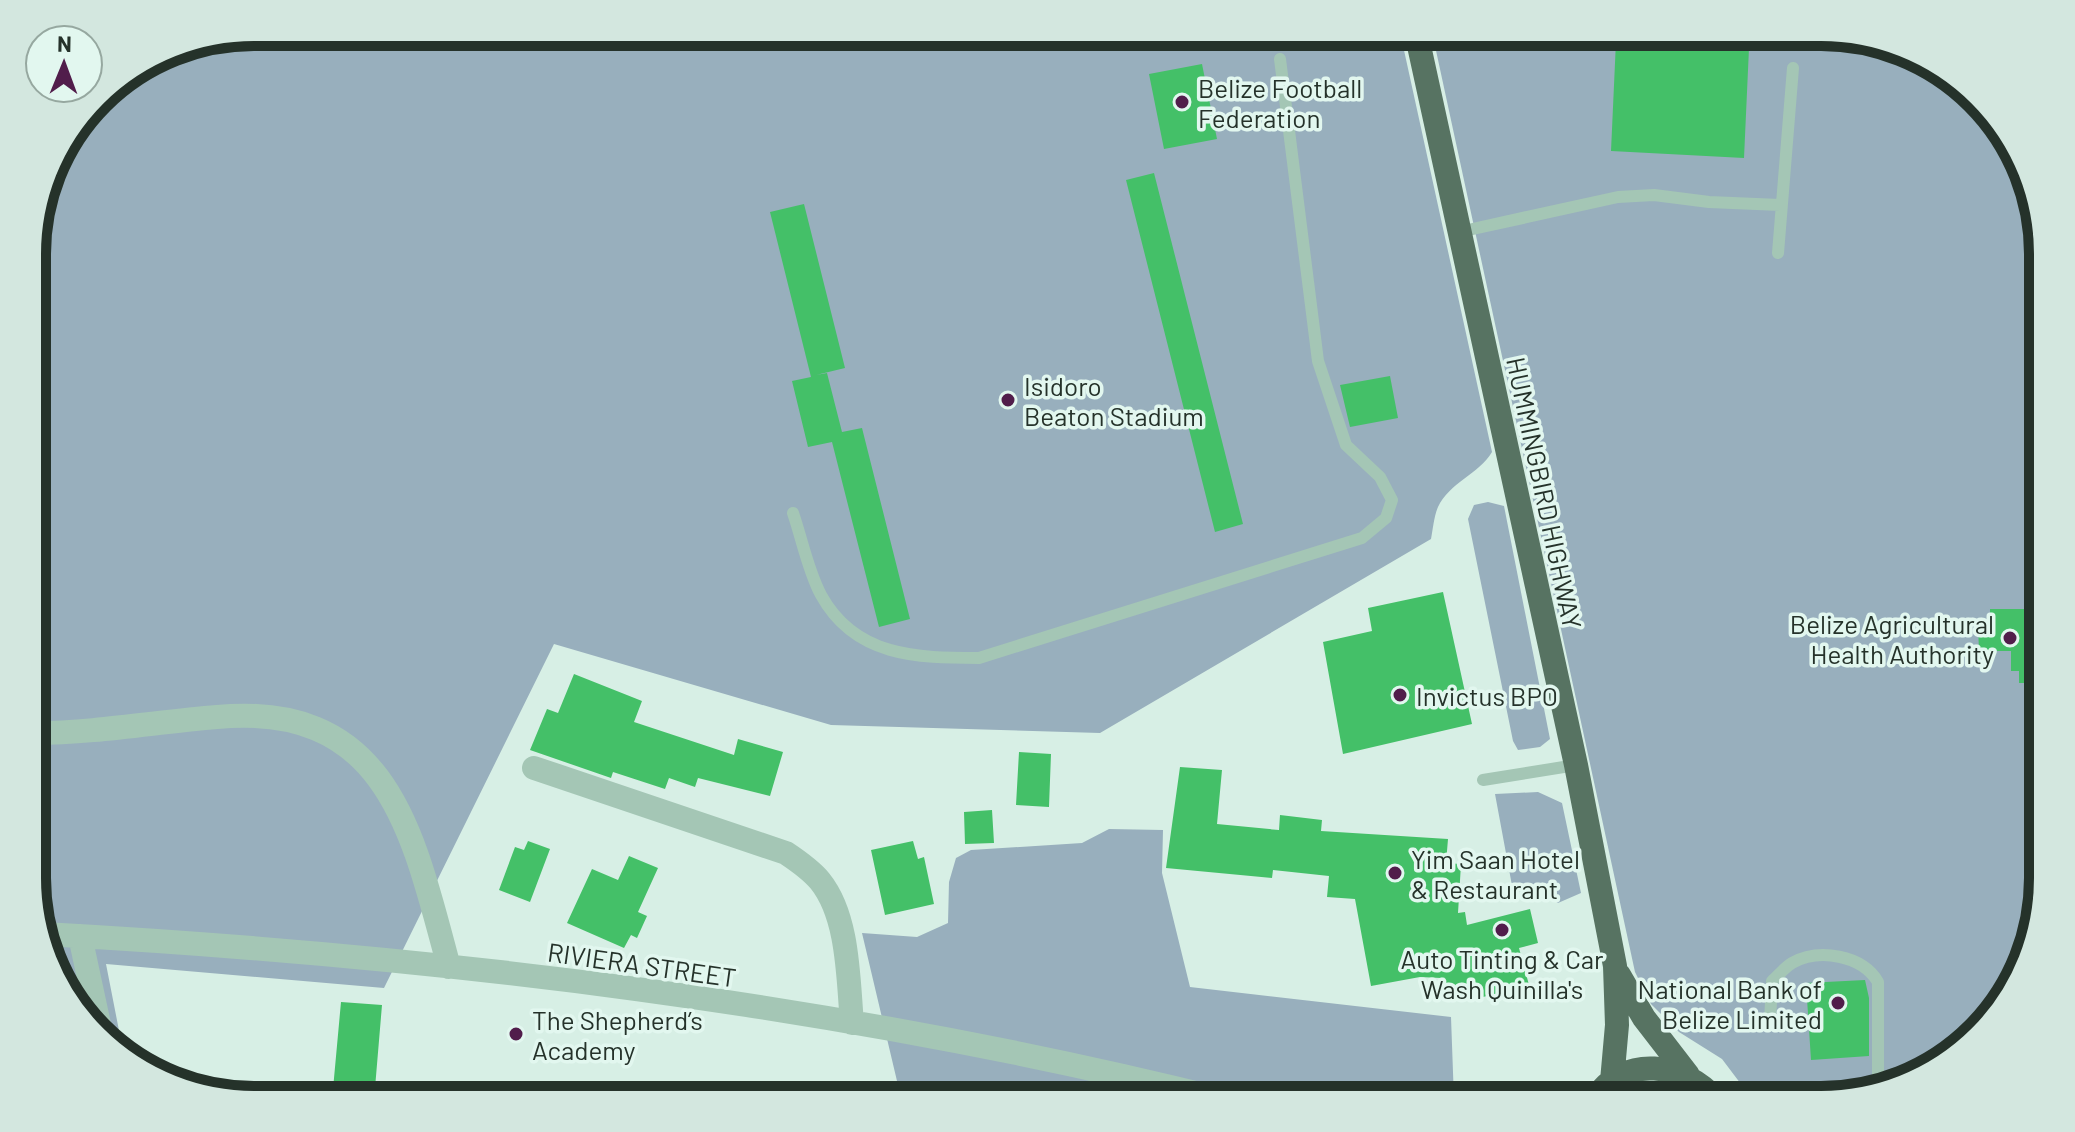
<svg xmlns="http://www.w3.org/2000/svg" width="2075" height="1132" font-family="Barlow,sans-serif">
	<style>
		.green { fill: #98afbd }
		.building { fill: #44c068 }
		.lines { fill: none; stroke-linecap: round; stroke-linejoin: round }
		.lane { stroke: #a4c6b5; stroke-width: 12 }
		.street { stroke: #a4c6b5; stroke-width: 24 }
		.primary { stroke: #577362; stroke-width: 24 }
		.poi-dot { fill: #511d4b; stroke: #e2f7ef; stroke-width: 3 }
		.labels { text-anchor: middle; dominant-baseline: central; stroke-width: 7; stroke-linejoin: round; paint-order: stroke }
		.poi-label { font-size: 26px; fill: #25322a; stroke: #e2f7ef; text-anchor: start }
		.street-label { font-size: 26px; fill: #25322a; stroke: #e2f7ef }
		.rim { fill: none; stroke: #25322a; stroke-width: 10 }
	</style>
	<rect width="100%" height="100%" fill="#d7efe5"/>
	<path class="green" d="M 254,32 L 1400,32 L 1492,452 C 1479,474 1449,483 1438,507 C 1434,516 1433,529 1431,539 L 1100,733 L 831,725 L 554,644 L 384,988 L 106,964 L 123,1051 L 69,1001 L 34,907 L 34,225 L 55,155 L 107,87 L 169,49 Z
		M 1432,32 L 1821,32 L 1932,62 L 2006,131 L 2042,239 L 2043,892 L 2013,989 L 1932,1070 L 1835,1100 L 1753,1100 L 1722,1059 L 1679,1032 L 1651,1004 L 1635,972 Z
		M 1488,502 L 1504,506 L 1550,739 L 1540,747 L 1518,750 L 1513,741 L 1468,519 L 1474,505 Z
		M 1538,792 L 1562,803 L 1581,893 L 1558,903 L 1543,894 L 1513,891 L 1495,794 Z
		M 1109,829 L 1163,830 L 1162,873 L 1190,987 L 1451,1017 L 1454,1100 L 1002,1100 L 897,1081 L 862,933 L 917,937 L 948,923 L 949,882 L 956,858 L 971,850 L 1082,843 Z
		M 1650,1084 L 1666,1085 L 1693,1100 L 1619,1100 L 1634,1089 Z"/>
	<path class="building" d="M 1616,41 L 1749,48 L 1744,158 L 1611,151 Z
		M 1202,64 L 1217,139 L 1164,149 L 1149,74 Z
		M 1154,173 L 1243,524 L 1215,532 L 1126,180 Z
		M 804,204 L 845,368 L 816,375 L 827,373 L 842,432 L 862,428 L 910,619 L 879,627 L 832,442 L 808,447 L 792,381 L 811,377 L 770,212 Z
		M 1390,376 L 1398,418 L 1350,427 L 1340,385 Z
		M 1443,592 L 1472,724 L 1343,754 L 1323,642 L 1372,631 L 1368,608 Z
		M 1990,609 L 2043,609 L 2043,683 L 2019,683 L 2019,671 L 2011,671 L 2011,651 L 1979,651 L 1978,626 L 1990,626 Z
		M 574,674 L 642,701 L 634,722 L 734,755 L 738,739 L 783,752 L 770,796 L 698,778 L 695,787 L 669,778 L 665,789 L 613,772 L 611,778 L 530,750 L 547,709 L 558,713 Z
		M 1019,752 L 1051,754 L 1049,807 L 1016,805 Z
		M 1180,767 L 1222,770 L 1217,824 L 1279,830 L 1280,815 L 1322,820 L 1321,831 L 1448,839 L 1446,863 L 1461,864 L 1458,913 L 1465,912 L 1467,925 L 1530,909 L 1538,943 L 1519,948 L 1529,985 L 1483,997 L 1441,998 L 1441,978 L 1420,977 L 1371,986 L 1355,899 L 1327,897 L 1329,876 L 1273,870 L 1272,878 L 1166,868 Z
		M 992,810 L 994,843 L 965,844 L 964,812 Z
		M 528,841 L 550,849 L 530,902 L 499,890 L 515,847 L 524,850 Z
		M 913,841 L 918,859 L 924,857 L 934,904 L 885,915 L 871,850 Z
		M 629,856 L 658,868 L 638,912 L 647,916 L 637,938 L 631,935 L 624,948 L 567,923 L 592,869 L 618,880 Z
		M 1865,980 L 1869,998 L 1869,1056 L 1811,1060 L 1806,983 Z
		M 341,1002 L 382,1005 L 374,1100 L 332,1100 Z"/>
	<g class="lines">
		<path class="lane" d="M 1459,232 L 1618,197 L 1654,195 L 1709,202 L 1781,205
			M 1778,253 L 1793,68
			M 793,513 C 802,539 808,571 821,595 C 855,657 917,658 979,658 L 1362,538 L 1386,518 L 1392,500 L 1380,477 L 1346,445 L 1318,361 L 1280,59
			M 1483,780 L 1576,765
			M 1770,1022 L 1772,981 C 1778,976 1785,967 1792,963 C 1819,948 1862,955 1878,982 L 1878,1075 L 1884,1085"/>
		<path class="street" d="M 34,733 C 95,733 156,722 217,717 C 388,701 413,833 449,967
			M 534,768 L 786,853 C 798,861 811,870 820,881 C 849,917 848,979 852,1023
			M 44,934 C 440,956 839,1004 1224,1100
			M 80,936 L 100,1029"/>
		<path class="primary" d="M 1416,32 L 1576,765 L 1615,966 L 1617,1025 L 1612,1081
			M 1619,975 L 1644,1018 L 1688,1075
			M 1594,1100 C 1624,1053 1684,1063 1716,1100"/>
	</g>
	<g class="poi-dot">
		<circle cx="1182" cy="102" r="8"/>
		<circle cx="1008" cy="400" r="8"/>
		<circle cx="2010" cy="638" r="8"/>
		<circle cx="1400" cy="695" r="8"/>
		<circle cx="1395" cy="873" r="8"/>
		<circle cx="1502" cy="930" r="8"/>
		<circle cx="1838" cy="1003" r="8"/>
		<circle cx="516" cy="1034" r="8"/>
	</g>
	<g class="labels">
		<g class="poi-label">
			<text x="1198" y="87">Belize Football<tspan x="1198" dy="30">Federation</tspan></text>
			<text x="1024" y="385">Isidoro<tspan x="1024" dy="30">Beaton Stadium</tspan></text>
			<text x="1994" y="623" text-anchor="end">Belize Agricultural<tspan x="1994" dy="30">Health Authority</tspan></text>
			<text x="1416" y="695">Invictus BPO</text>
			<text x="1411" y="858">Yim Saan Hotel<tspan x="1411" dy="30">&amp; Restaurant</tspan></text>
			<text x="1502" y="958" text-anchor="middle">Auto Tinting &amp; Car<tspan x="1502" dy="30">Wash Quinilla's</tspan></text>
			<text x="1822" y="988" text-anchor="end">National Bank of<tspan x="1822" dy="30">Belize Limited</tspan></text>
			<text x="532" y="1019">The Shepherd’s<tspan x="532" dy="30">Academy</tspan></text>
		</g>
		<g class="street-label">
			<text transform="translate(1545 493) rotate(78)">HUMMINGBIRD HIGHWAY</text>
			<text transform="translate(642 964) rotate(8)">RIVIERA STREET</text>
		</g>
	</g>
	<path d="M0 0H2075V1132H0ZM254 46H1821A208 208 0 0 1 2029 254V878A208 208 0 0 1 1821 1086H254A208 208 0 0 1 46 878V254A208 208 0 0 1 254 46Z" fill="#d3e7df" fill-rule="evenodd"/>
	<path class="rim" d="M254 46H1821A208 208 0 0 1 2029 254V878A208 208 0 0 1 1821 1086H254A208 208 0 0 1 46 878V254A208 208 0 0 1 254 46Z"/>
	<g transform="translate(64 64) rotate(1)"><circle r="38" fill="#e2f7ef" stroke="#96a8a0" stroke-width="2"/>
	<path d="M0-6L14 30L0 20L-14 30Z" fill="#511d4b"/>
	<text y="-12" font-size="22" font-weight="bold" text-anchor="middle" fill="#25322a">N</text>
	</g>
</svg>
